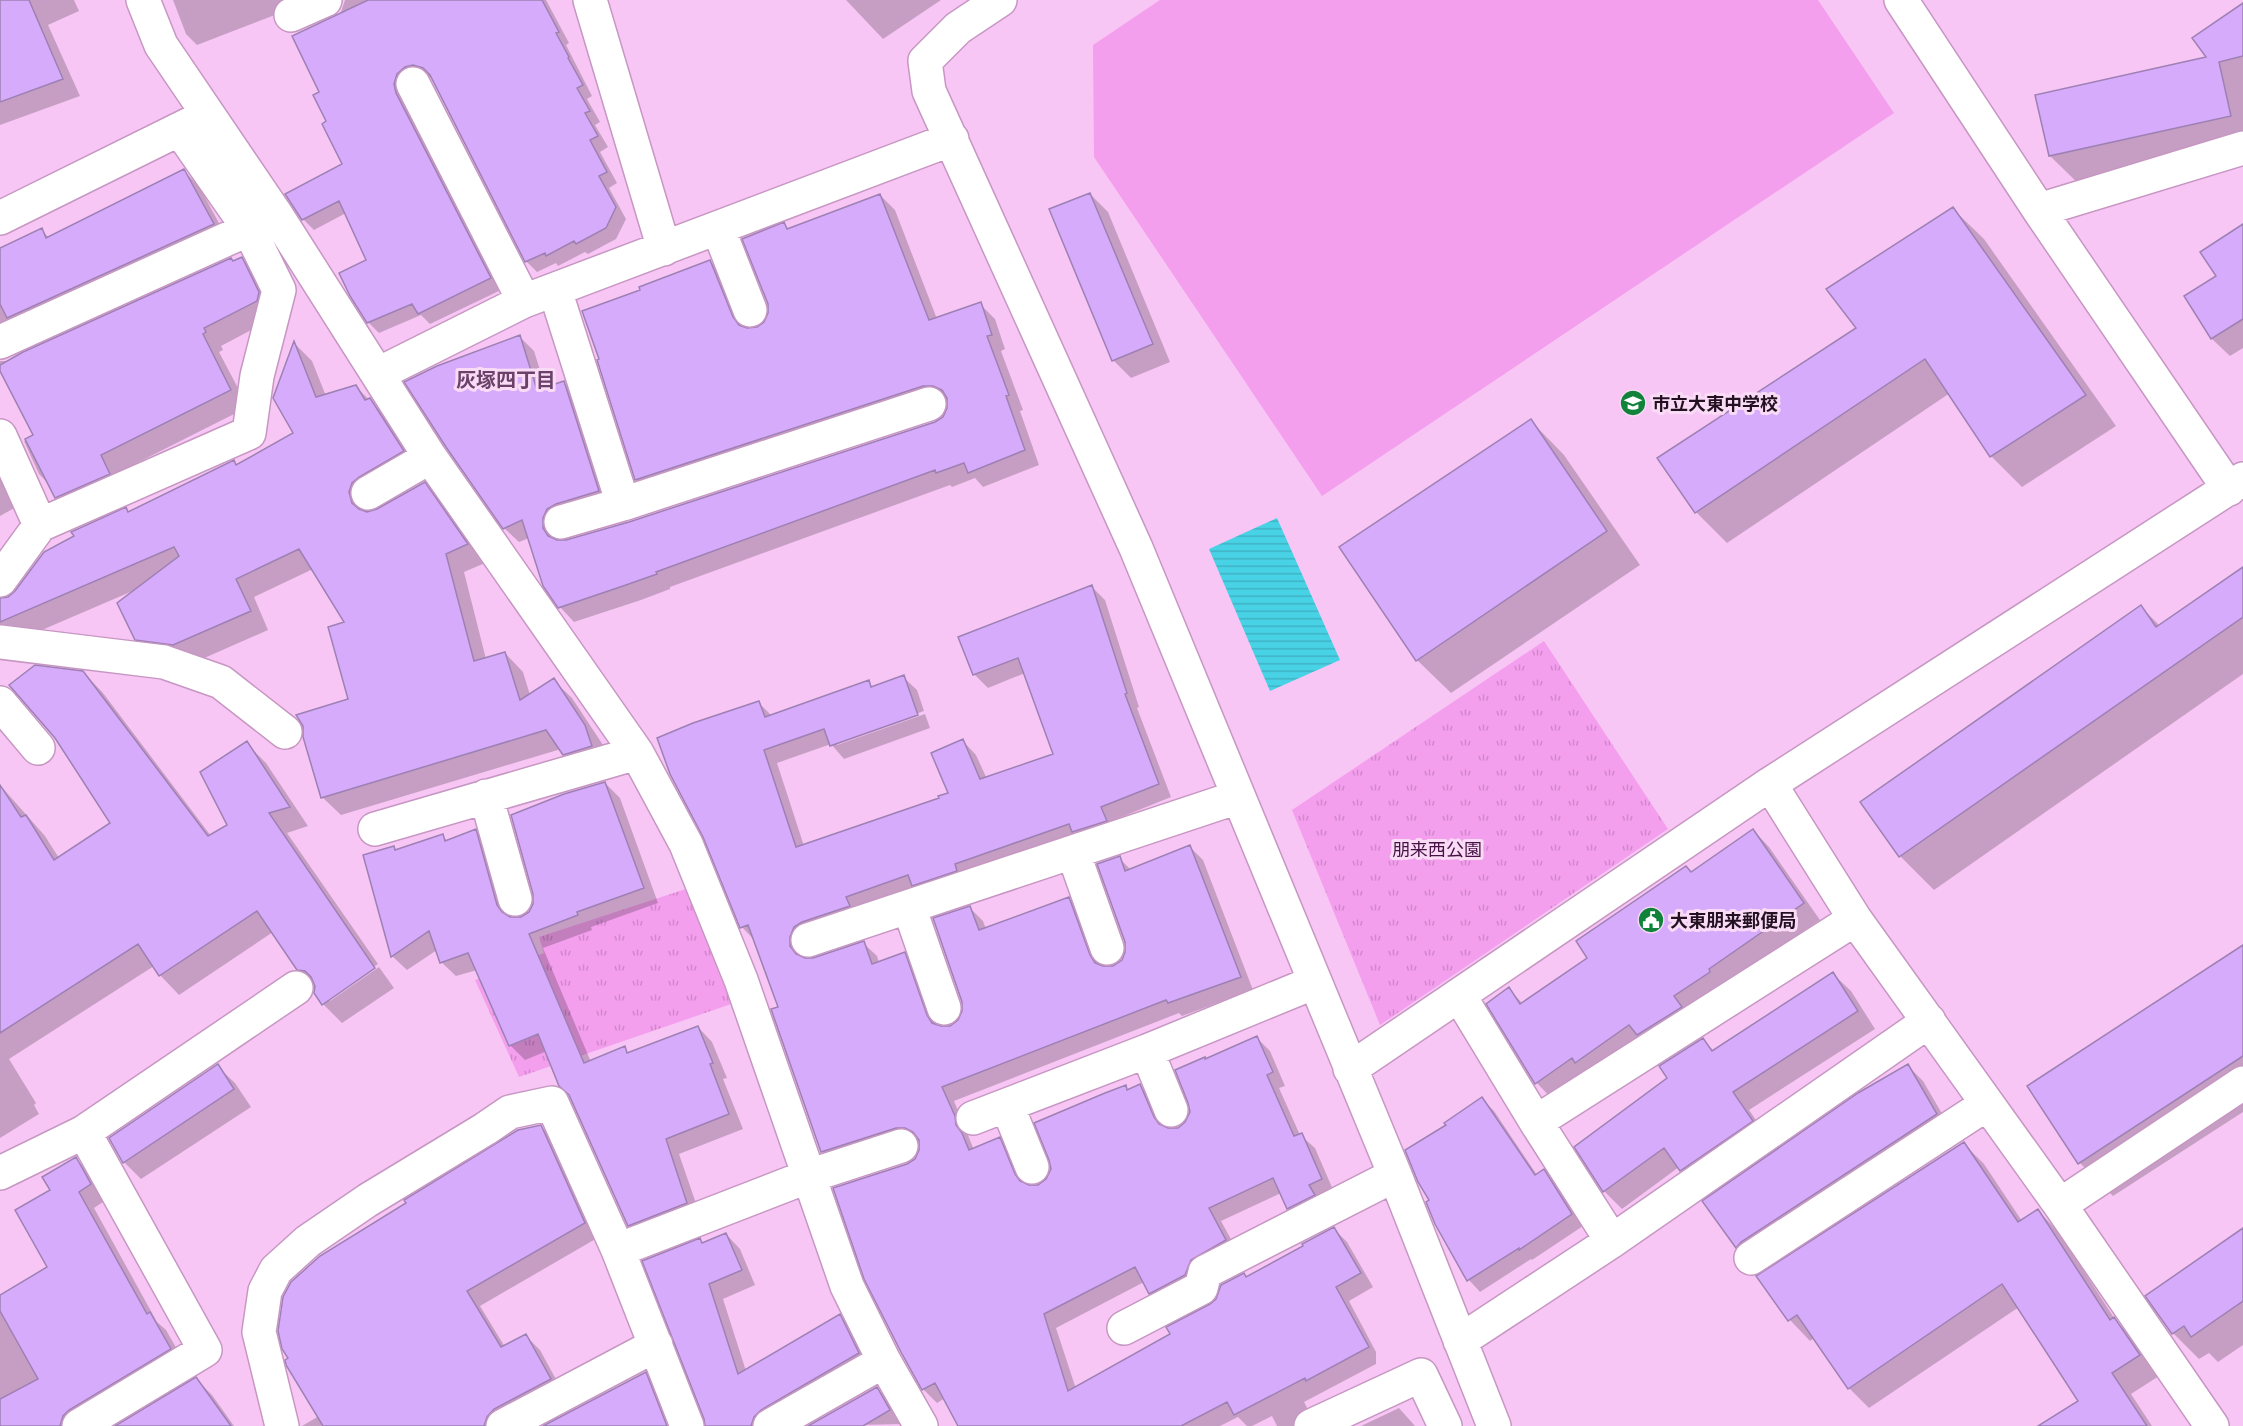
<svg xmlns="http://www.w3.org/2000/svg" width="2243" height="1426" font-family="'PT Sans Narrow','Noto Sans JP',sans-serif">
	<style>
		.green { fill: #f49eee }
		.park { fill: url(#park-tufts) }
		.water { fill: url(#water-rules) }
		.shadow { fill: #0003 }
		.building { fill: #d7abfb; stroke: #9d80b4; stroke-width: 1.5 }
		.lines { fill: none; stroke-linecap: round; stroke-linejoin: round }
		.minor-casing { stroke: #c797c3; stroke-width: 36 }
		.minor { stroke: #fff; stroke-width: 33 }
		.labels { text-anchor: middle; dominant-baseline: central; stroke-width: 6; stroke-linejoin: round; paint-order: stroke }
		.poi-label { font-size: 18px; font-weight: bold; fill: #231122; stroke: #f9dbf6; text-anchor: start }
		.park-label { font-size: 18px; fill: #471145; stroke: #f9dbf6 }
		.neighbourhood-label { font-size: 20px; font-weight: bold; fill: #6b4169; stroke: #f9dbf6 }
	</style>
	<defs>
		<pattern id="park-tufts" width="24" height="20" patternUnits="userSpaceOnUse" patternTransform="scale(1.5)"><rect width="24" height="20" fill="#f49eee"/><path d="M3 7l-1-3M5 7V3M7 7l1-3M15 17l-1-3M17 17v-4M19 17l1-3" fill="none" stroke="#d187cc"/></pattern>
		<pattern id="water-rules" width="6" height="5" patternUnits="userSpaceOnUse" patternTransform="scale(1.5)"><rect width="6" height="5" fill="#48d2e6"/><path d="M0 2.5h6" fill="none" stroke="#3fb3c5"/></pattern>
	</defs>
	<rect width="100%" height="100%" fill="#f8c6f4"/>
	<path class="green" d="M 1160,0 L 1818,0 L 1894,113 L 1322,496 L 1094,157 L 1093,45 Z"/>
	<path class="park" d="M 1544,641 L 1668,829 L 1380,1025 L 1292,810 Z
		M 692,887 L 737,1002 L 519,1077 L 475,980 L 544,953 L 539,937 Z"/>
	<path class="water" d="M 1277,518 L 1340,660 L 1270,691 L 1209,549 Z"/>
	<path class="shadow" d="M 0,0 L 74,0 L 79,11 L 48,25 L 80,96 L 0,125 Z
		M 173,0 L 314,0 L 197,45 L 186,34 Z
		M 345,0 L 546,0 L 569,43 L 566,45 L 592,96 L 587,99 L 600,122 L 595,125 L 608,147 L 600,152 L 617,183 L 609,188 L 626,219 L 616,239 L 588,254 L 585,252 L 558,266 L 556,263 L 537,272 L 526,261 L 433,78 L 425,76 L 501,290 L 430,324 L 421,315 L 379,333 L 368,322 L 368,261 L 346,213 L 314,230 L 303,219 L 344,165 L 329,122 L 321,93 L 293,35 L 333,18 L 341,12 Z
		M 846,0 L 941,0 L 883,39 Z
		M 2243,4 L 2243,154 L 2084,189 L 2050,156 L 2208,58 Z
		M 184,171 L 199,186 L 228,240 L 0,346 L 0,250 L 42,230 L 49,238 Z
		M 1090,194 L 1108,212 L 1170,362 L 1131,378 L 1114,361 L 1051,210 Z
		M 880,195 L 895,210 L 937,319 L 980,304 L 995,319 L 1005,349 L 1001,351 L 1023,410 L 1020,411 L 1039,465 L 983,487 L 975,478 L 952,487 L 950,485 L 670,587 L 670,589 L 641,600 L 574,622 L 560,607 L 529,538 L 519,542 L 504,528 L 519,336 L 534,351 L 546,389 L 564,383 L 579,398 L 613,506 L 557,533 L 557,542 L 566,542 L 629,523 L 935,423 L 944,418 L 949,409 L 948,400 L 938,400 L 651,494 L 636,480 L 642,290 L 710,261 L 724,276 L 746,330 L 758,329 L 765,323 L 770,314 L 784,224 L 790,230 Z
		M 1953,209 L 1984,239 L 2116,426 L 2022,487 L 1991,456 L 1950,393 L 1727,543 L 1696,512 L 1858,329 Z
		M 2243,226 L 2243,348 L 2230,356 L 2212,339 L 2186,297 L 2218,277 Z
		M 241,258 L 259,276 L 274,318 L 221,346 L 223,350 L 219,352 L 248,407 L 117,473 L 67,503 L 39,474 L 24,441 L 35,436 L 0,368 L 0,361 L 8,361 Z
		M 294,343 L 312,361 L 326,396 L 355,386 L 388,418 L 421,469 L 370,502 L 367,513 L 377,511 L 424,484 L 443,502 L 485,563 L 464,572 L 486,659 L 505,653 L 523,672 L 530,695 L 553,680 L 572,698 L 603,745 L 610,765 L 583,773 L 561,749 L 341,815 L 322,797 L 350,700 L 347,623 L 313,569 L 254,597 L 268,630 L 193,663 L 155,657 L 136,639 L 135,590 L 0,648 L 0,599 L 8,599 L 126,509 L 129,513 L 234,462 L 238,466 L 295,433 Z
		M 1531,421 L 1564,455 L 1640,565 L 1451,693 L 1417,660 Z
		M 0,470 L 18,506 L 0,516 Z
		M 2243,569 L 2243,674 L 1934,890 L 1900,856 L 1862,802 L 2141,607 L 2160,626 Z
		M 1092,587 L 1105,600 L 1139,707 L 1137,708 L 1171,797 L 1114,820 L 1119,834 L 802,951 L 803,959 L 814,959 L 863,943 L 877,956 L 879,963 L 904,954 L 918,967 L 939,1027 L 950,1027 L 960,1021 L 964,1011 L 970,908 L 983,921 L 986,929 L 1069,898 L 1082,912 L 1102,967 L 1113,967 L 1123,961 L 1127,952 L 1119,858 L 1131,870 L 1190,847 L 1203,860 L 1253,990 L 1182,1016 L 1179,1013 L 954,1101 L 974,1150 L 999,1139 L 1013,1152 L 1026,1186 L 1039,1186 L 1048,1180 L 1125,1087 L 1129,1091 L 1140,1086 L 1153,1099 L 1165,1129 L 1178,1129 L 1187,1123 L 1191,1112 L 1206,1060 L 1257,1038 L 1270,1051 L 1285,1086 L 1279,1088 L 1300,1135 L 1315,1148 L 1334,1192 L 1301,1222 L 1288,1208 L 1281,1193 L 1221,1221 L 1239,1254 L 1163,1306 L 1150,1293 L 1144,1282 L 1056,1328 L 1076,1389 L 1172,1334 L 1247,1278 L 1334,1229 L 1347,1242 L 1373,1287 L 1349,1301 L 1376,1352 L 1376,1364 L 1304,1402 L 1315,1423 L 1312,1426 L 1277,1426 L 1272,1416 L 1252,1426 L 1247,1426 L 1238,1417 L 1220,1426 L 960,1426 L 945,1398 L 937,1403 L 923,1389 L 902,1352 L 908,1165 L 916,1160 L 921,1151 L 920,1141 L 910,1141 L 835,1165 L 822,1152 L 780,1008 L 755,941 L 742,927 L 759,703 L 772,716 L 868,682 L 874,688 L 903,677 L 917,690 L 924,711 L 837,742 L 837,745 L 925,714 L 930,728 L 844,759 L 831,744 L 777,763 L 804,846 L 941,799 L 950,794 L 963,741 L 976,755 L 987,779 L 1055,755 L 1025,673 L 988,688 L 974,674 Z
		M 83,672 L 103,693 L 211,836 L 229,825 L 246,743 L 266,763 L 308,826 L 287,833 L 378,964 L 330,997 L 330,1001 L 379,967 L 394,988 L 342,1023 L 323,1004 L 316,986 L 299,969 L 273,932 L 179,995 L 160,975 L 154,966 L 9,1059 L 36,1103 L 34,1105 L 39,1114 L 0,1138 L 0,785 L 45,836 L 59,858 L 112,824 Z
		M 605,783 L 620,798 L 658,903 L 591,927 L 592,930 L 543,948 L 591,1062 L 624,1048 L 630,1054 L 698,1027 L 712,1042 L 727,1078 L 723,1079 L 743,1129 L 679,1154 L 701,1218 L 644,1240 L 629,1225 L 571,1096 L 547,1051 L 525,1060 L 510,1045 L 477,970 L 456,976 L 441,962 L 437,950 L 407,970 L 392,956 L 365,856 L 394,847 L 397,851 L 442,836 L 448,841 L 475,831 L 490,845 L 511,918 L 521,918 L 530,913 Z
		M 1753,830 L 1769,847 L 1820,920 L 1553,1100 L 1537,1083 L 1488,1004 L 1509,989 L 1523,1004 L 1589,958 L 1692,873 Z
		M 2243,946 L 2243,1112 L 2113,1196 L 2080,1163 Z
		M 1833,974 L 1851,991 L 1875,1029 L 1749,1110 L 1769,1139 L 1699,1187 L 1679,1167 L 1622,1209 L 1604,1191 L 1576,1147 L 1669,1078 L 1703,1040 L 1714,1051 Z
		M 217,1066 L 235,1083 L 251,1107 L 141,1179 L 124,1162 Z
		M 1908,1066 L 1923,1081 L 1951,1129 L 1752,1261 L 1737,1247 L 1704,1202 Z
		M 1482,1099 L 1494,1111 L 1537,1175 L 1544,1171 L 1555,1183 L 1583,1226 L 1532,1260 L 1531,1259 L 1480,1292 L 1469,1280 L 1431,1200 L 1448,1126 Z
		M 541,1126 L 555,1141 L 599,1237 L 480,1306 L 505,1347 L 526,1336 L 540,1350 L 564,1394 L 506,1426 L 302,1426 L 319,1416 Z
		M 1964,1144 L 1984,1164 L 2022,1221 L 2038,1211 L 2058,1231 L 2116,1321 L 2134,1339 L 2159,1376 L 2131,1394 L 2152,1426 L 2040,1426 L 2080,1401 L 2019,1307 L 1869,1408 L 1849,1388 L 1814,1338 L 1810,1341 L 1790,1320 L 1758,1276 Z
		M 76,1159 L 92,1175 L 106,1200 L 94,1208 L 157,1322 L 166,1330 L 186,1365 L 86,1426 L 0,1426 L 0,1297 L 49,1267 L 52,1191 Z
		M 2243,1230 L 2243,1345 L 2218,1362 L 2209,1353 L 2199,1359 L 2173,1333 Z
		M 726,1234 L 740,1249 L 755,1285 L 723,1299 L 746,1371 L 840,1316 L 854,1330 L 873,1368 L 773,1426 L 707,1426 L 700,1240 L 704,1244 Z
		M 645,1374 L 660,1388 L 675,1426 L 546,1426 Z
		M 196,1379 L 212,1395 L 234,1426 L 118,1426 Z
		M 877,1388 L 891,1403 L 903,1424 L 811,1426 Z
		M 1399,1408 L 1415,1426 L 1361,1426 Z"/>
	<path class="building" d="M 0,0 L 29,0 L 63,79 L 0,102 Z
		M 368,0 L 542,0 L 559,32 L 556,33 L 569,57 L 568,58 L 583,85 L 577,88 L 590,111 L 585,113 L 598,136 L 590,140 L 607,172 L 599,176 L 616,207 L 606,228 L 576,244 L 574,241 L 546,256 L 545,253 L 525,262 L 430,75 L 423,68 L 413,65 L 405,67 L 397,74 L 394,84 L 396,93 L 491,278 L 418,314 L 412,304 L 367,323 L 350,296 L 339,273 L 366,260 L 339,201 L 302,220 L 285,194 L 342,164 L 322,124 L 326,121 L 313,95 L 319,92 L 292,36 Z
		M 2243,3 L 2243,56 L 2219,62 L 2231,116 L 2049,156 L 2035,95 L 2206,57 L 2192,38 Z
		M 184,169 L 214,224 L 7,318 L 0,304 L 0,248 L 42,228 L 46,238 Z
		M 1090,193 L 1153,344 L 1112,361 L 1049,209 Z
		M 880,194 L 929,320 L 981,302 L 992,335 L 987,336 L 1009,395 L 1006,396 L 1025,450 L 968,473 L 964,463 L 936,473 L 935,470 L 656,572 L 657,574 L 626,585 L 558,608 L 543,586 L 522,520 L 503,529 L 446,447 L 404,382 L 437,366 L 520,335 L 537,390 L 564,381 L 599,491 L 556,504 L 547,509 L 543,518 L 543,528 L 548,536 L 557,540 L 566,540 L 629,522 L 935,422 L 943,417 L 947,408 L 947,398 L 942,390 L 933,386 L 923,386 L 635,480 L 597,360 L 599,359 L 582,311 L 640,290 L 639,287 L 710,260 L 733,317 L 739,325 L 747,328 L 757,327 L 764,322 L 768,313 L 768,304 L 742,239 L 784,222 L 787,229 Z
		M 1953,207 L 2086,395 L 1990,457 L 1925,359 L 1695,513 L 1657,458 L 1856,328 L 1826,289 Z
		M 2243,224 L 2243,319 L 2211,339 L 2184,296 L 2216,276 L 2200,252 Z
		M 242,257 L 259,292 L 257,301 L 204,328 L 206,332 L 203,334 L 231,390 L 101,455 L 110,474 L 55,498 L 25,439 L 33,435 L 0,371 L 0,365 L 23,352 L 231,258 L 233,261 Z
		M 294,341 L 316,397 L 356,385 L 365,400 L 370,398 L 404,451 L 359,477 L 352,483 L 349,492 L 352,503 L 359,509 L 367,512 L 377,509 L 425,482 L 468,544 L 446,554 L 474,661 L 505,652 L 520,700 L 554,678 L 585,725 L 592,746 L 563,755 L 546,730 L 321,798 L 303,737 L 303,726 L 296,715 L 348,699 L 328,627 L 344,622 L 299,549 L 236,579 L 251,611 L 173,645 L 135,640 L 117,603 L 179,556 L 174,547 L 0,622 L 0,598 L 8,597 L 15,591 L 44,552 L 74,536 L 71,532 L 126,507 L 128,512 L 234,460 L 236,465 L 293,433 L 273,398 Z
		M 1531,419 L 1607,531 L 1416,661 L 1339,547 Z
		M 2243,567 L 2243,617 L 1899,857 L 1860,802 L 2141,605 L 2156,627 Z
		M 1092,585 L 1127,693 L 1125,694 L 1159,784 L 1101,807 L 1107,821 L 1072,832 L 1069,824 L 955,864 L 957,871 L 912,886 L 908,875 L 846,897 L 850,906 L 802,922 L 794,927 L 790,937 L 790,946 L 796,954 L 805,958 L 813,958 L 864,941 L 872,964 L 905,952 L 927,1015 L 932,1023 L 941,1026 L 950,1026 L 958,1020 L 962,1011 L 962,1002 L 933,918 L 970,906 L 979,930 L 1069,897 L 1090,955 L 1095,963 L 1103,966 L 1113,966 L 1122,960 L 1125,952 L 1125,942 L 1097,864 L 1120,856 L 1125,871 L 1190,845 L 1241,977 L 1168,1003 L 1166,1000 L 942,1087 L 955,1116 L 956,1125 L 962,1133 L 969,1150 L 1000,1137 L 1015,1174 L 1020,1181 L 1029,1185 L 1038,1185 L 1046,1179 L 1051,1169 L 1049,1160 L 1034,1123 L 1105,1093 L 1126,1085 L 1127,1090 L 1140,1084 L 1154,1117 L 1159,1124 L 1168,1128 L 1178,1128 L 1185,1122 L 1190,1112 L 1188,1103 L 1175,1070 L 1205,1057 L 1205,1059 L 1257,1036 L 1273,1072 L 1267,1075 L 1294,1136 L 1302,1133 L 1322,1179 L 1309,1185 L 1315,1195 L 1287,1209 L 1273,1178 L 1209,1208 L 1226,1240 L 1191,1260 L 1185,1275 L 1149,1294 L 1135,1267 L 1044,1314 L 1068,1391 L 1170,1334 L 1166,1327 L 1210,1304 L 1216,1299 L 1221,1285 L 1244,1273 L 1246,1277 L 1303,1246 L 1302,1244 L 1334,1227 L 1361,1273 L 1336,1287 L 1369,1347 L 1306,1381 L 1305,1378 L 1234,1415 L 1227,1402 L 1181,1426 L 958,1426 L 935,1383 L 922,1390 L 901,1352 L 864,1279 L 833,1188 L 907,1164 L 915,1159 L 919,1150 L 919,1140 L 913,1132 L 905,1128 L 896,1128 L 821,1152 L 771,1009 L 778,1007 L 748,925 L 740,928 L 703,837 L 670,774 L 657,738 L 693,723 L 759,701 L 765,717 L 869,680 L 871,687 L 904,675 L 918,715 L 830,746 L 824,729 L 764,750 L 796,847 L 939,798 L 938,796 L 948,793 L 931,753 L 963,739 L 980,779 L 1053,754 L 1018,658 L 973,675 L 958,637 Z
		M 35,665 L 83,671 L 208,836 L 227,825 L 200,772 L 247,741 L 290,807 L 269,813 L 375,968 L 322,1005 L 314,993 L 315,986 L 311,977 L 305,971 L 297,970 L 257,911 L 159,976 L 138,944 L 0,1033 L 0,785 L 21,817 L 26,815 L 54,860 L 110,823 L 55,738 L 9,685 Z
		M 605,782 L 644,888 L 577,912 L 578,915 L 529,934 L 584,1063 L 625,1046 L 627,1053 L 698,1026 L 713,1063 L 710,1064 L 729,1114 L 666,1139 L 687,1203 L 628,1226 L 569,1095 L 559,1086 L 538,1034 L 509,1046 L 468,953 L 440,963 L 429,931 L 391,957 L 363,855 L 394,846 L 395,850 L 443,834 L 445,841 L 476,829 L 497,905 L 502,912 L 510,917 L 521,917 L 529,912 L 533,904 L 533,894 L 511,815 L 564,794 Z
		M 1753,829 L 1804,903 L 1709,969 L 1710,972 L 1674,996 L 1682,1007 L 1637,1035 L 1629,1025 L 1575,1063 L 1572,1058 L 1535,1084 L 1486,1004 L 1509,987 L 1520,1004 L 1587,958 L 1576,941 L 1686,866 L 1691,872 Z
		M 2243,945 L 2243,1056 L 2078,1164 L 2027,1086 Z
		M 1833,972 L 1858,1011 L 1733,1092 L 1753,1121 L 1680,1171 L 1664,1148 L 1603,1192 L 1574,1147 L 1667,1078 L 1659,1066 L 1703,1038 L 1712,1051 Z
		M 218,1064 L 234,1089 L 123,1163 L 109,1138 Z
		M 1908,1064 L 1937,1114 L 1741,1242 L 1736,1248 L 1702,1201 L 1858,1093 Z
		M 1482,1097 L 1535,1175 L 1544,1169 L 1572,1214 L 1519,1250 L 1519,1248 L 1467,1281 L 1435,1224 L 1426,1202 L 1429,1200 L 1418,1182 L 1405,1150 L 1446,1125 L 1444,1123 Z
		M 541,1125 L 585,1223 L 467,1291 L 501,1347 L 526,1334 L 551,1379 L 494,1409 L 487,1417 L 484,1426 L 323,1426 L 286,1365 L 285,1360 L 288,1358 L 282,1349 L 278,1331 L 283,1297 L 291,1282 L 320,1256 L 406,1203 L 404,1200 L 518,1130 Z
		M 1964,1142 L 2018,1222 L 2038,1209 L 2110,1320 L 2114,1317 L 2140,1355 L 2112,1373 L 2147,1426 L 2038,1426 L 2078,1401 L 2002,1284 L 1848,1389 L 1797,1315 L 1788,1321 L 1756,1276 Z
		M 76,1157 L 91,1184 L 79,1192 L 147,1314 L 150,1312 L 171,1349 L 69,1410 L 63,1416 L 60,1426 L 0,1426 L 0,1399 L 38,1379 L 0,1311 L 0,1295 L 47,1267 L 15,1210 L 50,1190 L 42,1177 Z
		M 2243,1228 L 2243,1301 L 2191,1337 L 2184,1326 L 2172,1334 L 2145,1296 Z
		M 726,1233 L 742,1270 L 709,1284 L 738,1374 L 840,1314 L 859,1353 L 761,1410 L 754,1417 L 751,1426 L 705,1426 L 704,1419 L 642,1261 L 700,1238 L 702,1243 Z
		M 646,1372 L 667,1426 L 543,1426 Z
		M 196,1377 L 231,1426 L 115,1426 Z
		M 877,1387 L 890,1410 L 863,1426 L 808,1426 Z"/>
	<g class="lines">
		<g class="minor-casing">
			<path id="minor" d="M 143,0 L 161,45 L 277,216 L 430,457 L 637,753 L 686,844 L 741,980 L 847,1286 L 884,1361 L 921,1426
				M 590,0 L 664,249
				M 1000,0 L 958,28 L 925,61 L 929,91 L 1136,548 L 1395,1175 L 1494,1426
				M 1901,0 L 2039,210 L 2229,489
				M 291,15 L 325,0
				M 413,84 L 524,301
				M 2039,210 L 2243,148
				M 0,218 L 200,119
				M 718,228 L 750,310
				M 555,290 L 623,504 L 561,522
				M 0,342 L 269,220
				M 378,374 L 524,301 L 952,139
				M 0,436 L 40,525 L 0,580
				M 368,493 L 430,457
				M 623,504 L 929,404
				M 40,525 L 249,433 L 257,376 L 279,290 L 249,229 L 180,130
				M 0,642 L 164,662 L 221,682 L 285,732
				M 0,703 L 38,748
				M 1770,784 L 1855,919 L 2060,1205 L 2212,1426
				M 486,796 L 515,899
				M 375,829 L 637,753
				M 1073,852 L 1107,948
				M 909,907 L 944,1008
				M 808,940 L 1238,797
				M 1459,995 L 1536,1122 L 1612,1241
				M 1147,1051 L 1171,1110
				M 1350,1069 L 1770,784 L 2243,479
				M 1007,1105 L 1032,1167
				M 973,1118 L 1147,1051 L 1315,982
				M 1536,1122 L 1855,919
				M 0,1173 L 84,1132 L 296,988
				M 2060,1205 L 2243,1083
				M 618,1250 L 809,1176 L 901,1146
				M 1751,1258 L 1987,1104
				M 1124,1328 L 1201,1288 L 1205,1272 L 1395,1175
				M 1460,1341 L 1612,1241 L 1929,1021
				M 79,1426 L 205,1350 L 84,1132
				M 282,1426 L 259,1332 L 265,1291 L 276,1270 L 308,1241 L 368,1200 L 485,1129 L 510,1112 L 552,1103 L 618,1250 L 687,1426
				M 503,1426 L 656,1345
				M 770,1426 L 884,1361
				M 1311,1426 L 1421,1375 L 1445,1426"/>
		</g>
		<use href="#minor" class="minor"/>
	</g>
	<defs>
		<g id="school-disc" transform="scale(1.35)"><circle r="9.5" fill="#10823a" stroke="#f9dbf6"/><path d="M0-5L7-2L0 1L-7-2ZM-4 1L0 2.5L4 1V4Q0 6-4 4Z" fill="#fff"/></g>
		<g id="civic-disc" transform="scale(1.35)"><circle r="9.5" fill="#10823a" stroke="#f9dbf6"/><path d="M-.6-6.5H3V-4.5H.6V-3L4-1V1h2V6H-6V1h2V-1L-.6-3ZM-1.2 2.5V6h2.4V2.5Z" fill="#fff"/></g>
	</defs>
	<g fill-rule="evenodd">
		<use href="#school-disc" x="1633" y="403"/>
		<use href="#civic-disc" x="1651" y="920"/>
	</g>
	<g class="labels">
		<g class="poi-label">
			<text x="1652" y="403">市立大東中学校</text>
			<text x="1670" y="920">大東朋来郵便局</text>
		</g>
		<g class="park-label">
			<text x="1437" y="849">朋来西公園</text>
		</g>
		<g class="neighbourhood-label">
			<text x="506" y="380">灰塚四丁目</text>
		</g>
	</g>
</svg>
